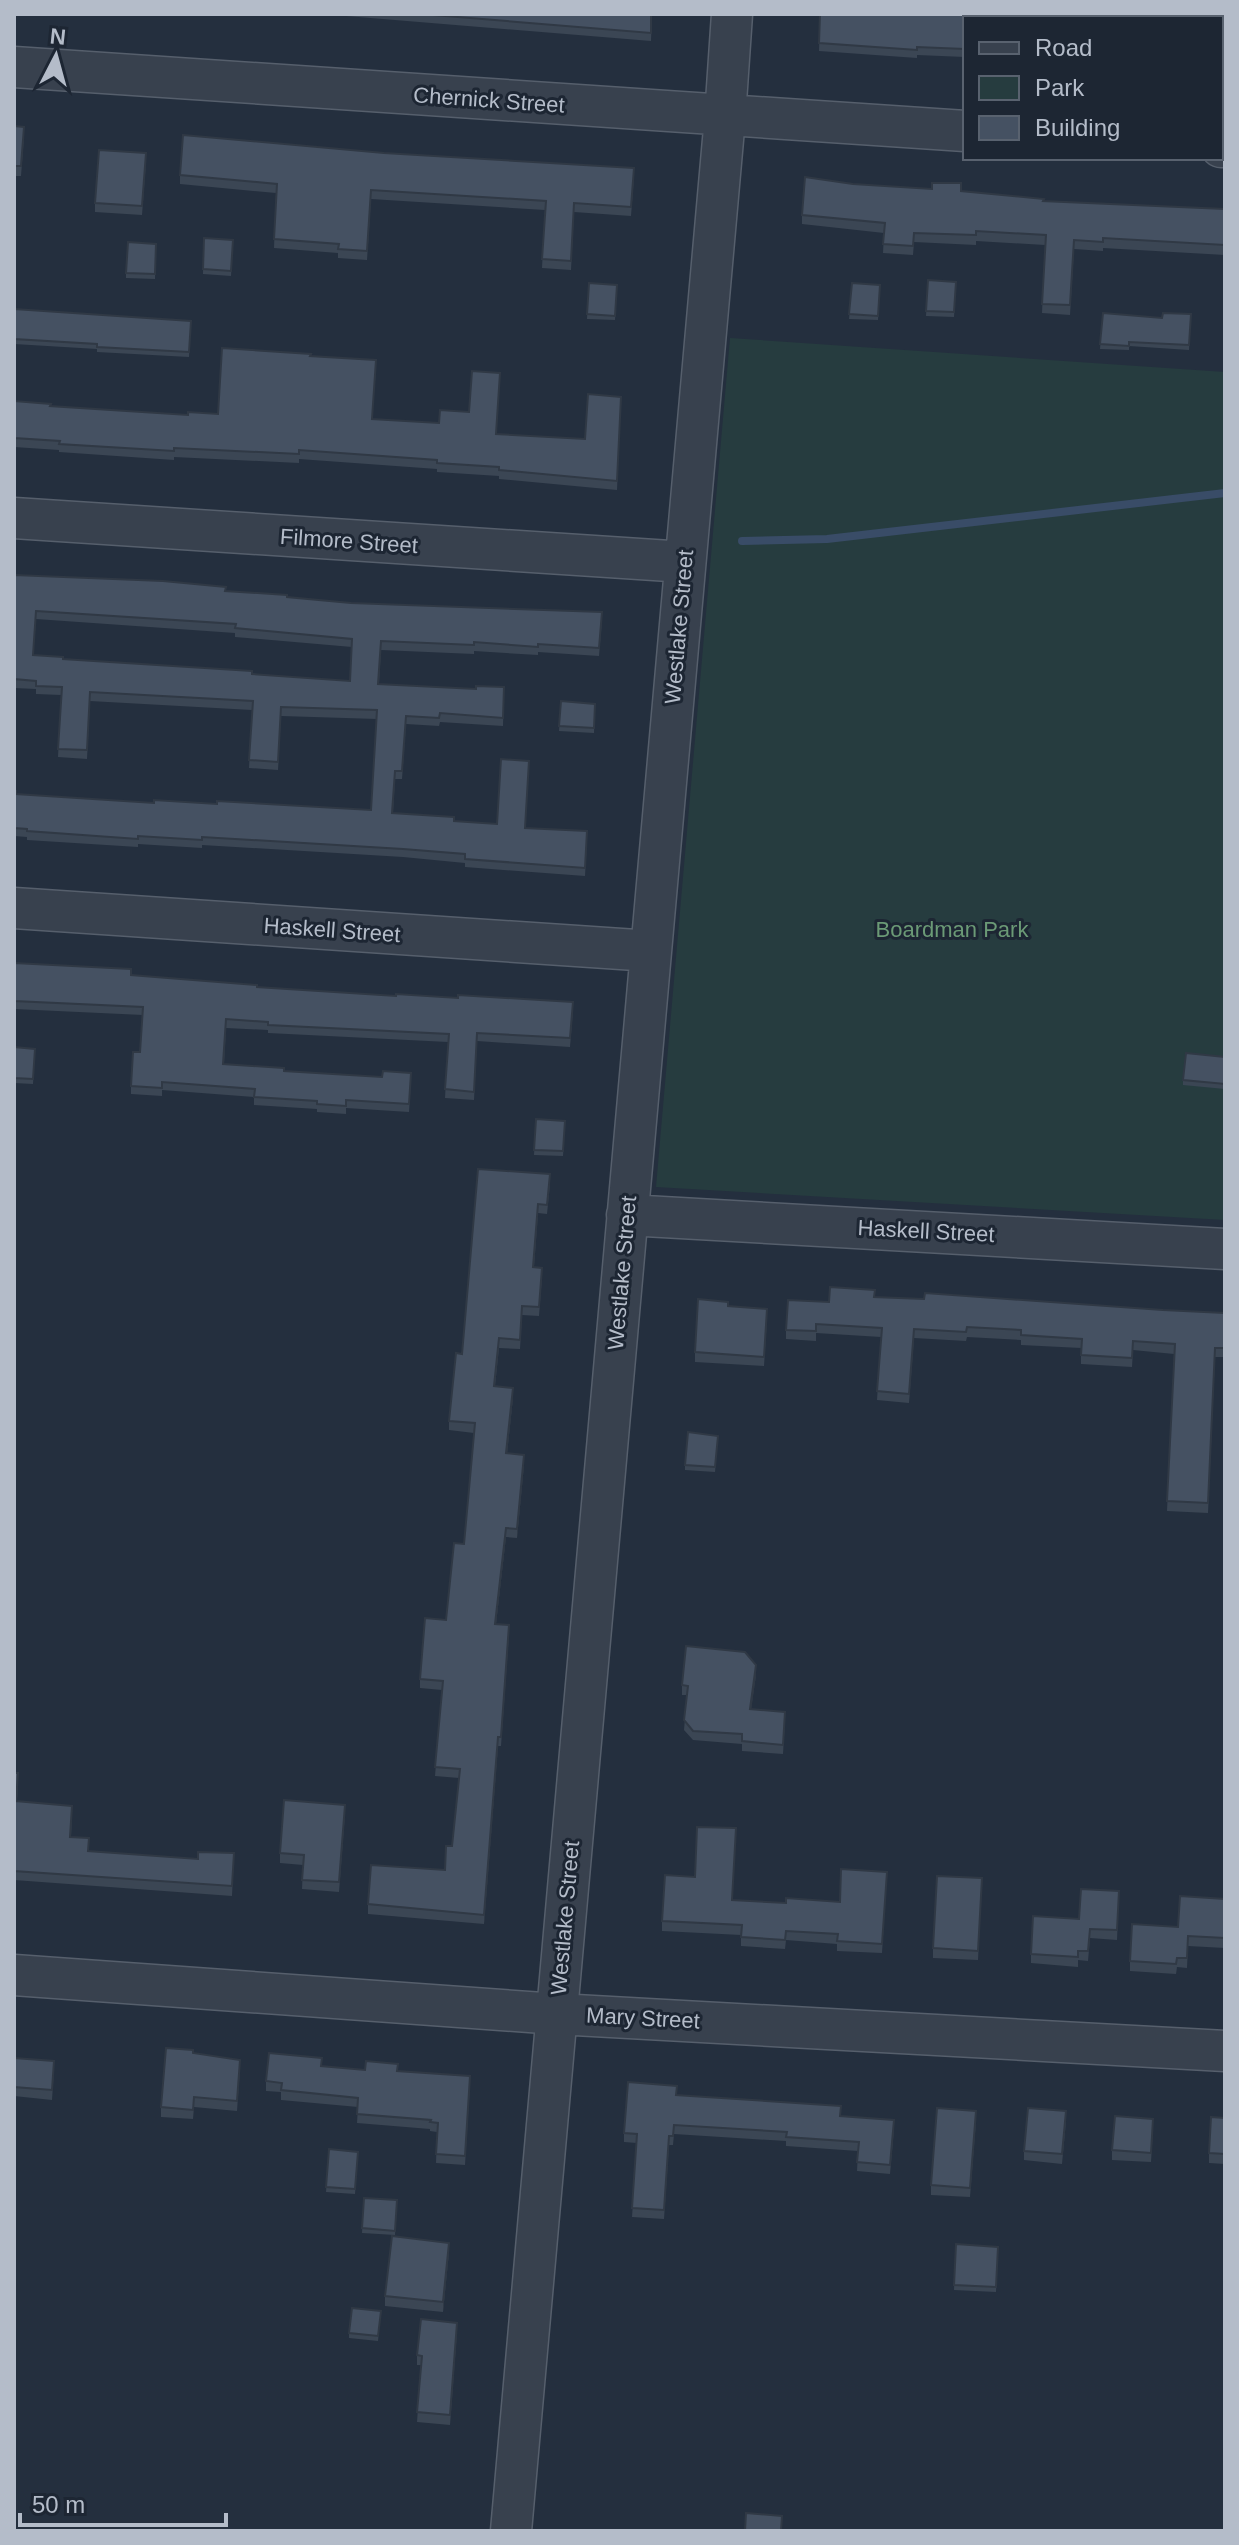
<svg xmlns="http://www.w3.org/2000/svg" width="1239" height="2545" font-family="Arial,sans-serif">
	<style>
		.green { fill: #263c3f }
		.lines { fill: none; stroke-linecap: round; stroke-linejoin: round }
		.stream { stroke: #394c67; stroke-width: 8 }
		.minor-casing { stroke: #565f6c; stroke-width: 43 }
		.minor { stroke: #38414e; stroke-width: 40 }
		.wall { fill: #3b4654; fill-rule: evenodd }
		.shaded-wall { fill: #303945 }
		.building { fill: #455162; stroke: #303945; stroke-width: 2; fill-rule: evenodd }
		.labels { text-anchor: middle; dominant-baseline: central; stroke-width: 6; stroke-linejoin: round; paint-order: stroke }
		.street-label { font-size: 22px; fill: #b4bcc9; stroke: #1d2633 }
		.park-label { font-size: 22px; fill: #6b9a76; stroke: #1d2633 }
	</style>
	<rect width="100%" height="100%" fill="#242f3e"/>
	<path class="green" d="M 730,338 L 1225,372 L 1225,1220 L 656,1187 Z"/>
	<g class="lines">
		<path class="stream" d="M 742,541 L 827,539 L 1225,493"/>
		<g class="minor-casing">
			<path id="minor" d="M 14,67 L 965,131
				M 1221,147 L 1225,147
				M 14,518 L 685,562
				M 14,908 L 651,951
				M 627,1215 L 1225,1249
				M 14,1975 L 557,2014 L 1225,2051
				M 511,2531 L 725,117 L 732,14"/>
		</g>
		<use href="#minor" class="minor"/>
	</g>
	<path class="wall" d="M 322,14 L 652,14 L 651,41 Z
		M 820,14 L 1225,14 L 1225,69 L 1221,69 L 1221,18 L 965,18 L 965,57 L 917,55 L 917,58 L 819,51 Z
		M 14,126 L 24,137 L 21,176 L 14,176 Z
		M 146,162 L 142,215 L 95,212 L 95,203 Z
		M 180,175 L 634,177 L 631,216 L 574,212 L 571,270 L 542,268 L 545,210 L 371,199 L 367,260 L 338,258 L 338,253 L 274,248 L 276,193 L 180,184 Z
		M 853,184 L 961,191 L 1043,201 L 1225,209 L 1225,255 L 1103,248 L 1103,251 L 1074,249 L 1070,315 L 1042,313 L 1045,245 L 976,241 L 976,245 L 914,242 L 913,255 L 883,253 L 884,233 L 802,224 L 802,215 Z
		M 204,238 L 233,240 L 231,276 L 203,274 Z
		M 156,244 L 155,279 L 126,278 L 126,273 Z
		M 928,280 L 956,282 L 954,317 L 926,316 Z
		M 589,283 L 617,285 L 615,320 L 587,319 Z
		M 852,283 L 880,285 L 878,320 L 849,319 Z
		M 14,309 L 191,321 L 189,357 L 97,352 L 97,349 L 14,344 Z
		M 1103,313 L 1162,318 L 1191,314 L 1189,350 L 1129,346 L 1129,350 L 1100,349 Z
		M 310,356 L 376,369 L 372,419 L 497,434 L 585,439 L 621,397 L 617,490 L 499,479 L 499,476 L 437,472 L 437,469 L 299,459 L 299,463 L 174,457 L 174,460 L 59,452 L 59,450 L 14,447 L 14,401 L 50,406 L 188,415 L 218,414 Z
		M 14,575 L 225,591 L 351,603 L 602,620 L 599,656 L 538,652 L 538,655 L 474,651 L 474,654 L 381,650 L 379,684 L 476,689 L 504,687 L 503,726 L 440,722 L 439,726 L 406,724 L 402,779 L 395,779 L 393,813 L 454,821 L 526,828 L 587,840 L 585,876 L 465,867 L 465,863 L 403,857 L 202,845 L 202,848 L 138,844 L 138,847 L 27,840 L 27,837 L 14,836 L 14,791 L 16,794 L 154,803 L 217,804 L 371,810 L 377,719 L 281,716 L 278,770 L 249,768 L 252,710 L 90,701 L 87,759 L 58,757 L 61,695 L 36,694 L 36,689 L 14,688 ZM 36,619 L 235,633 L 235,637 L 352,647 L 350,681 L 63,659 L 33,655 Z
		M 561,701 L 595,704 L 594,733 L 559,731 Z
		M 14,963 L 257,987 L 573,1010 L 570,1047 L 477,1041 L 474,1100 L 445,1098 L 448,1042 L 268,1033 L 268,1030 L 226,1028 L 224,1064 L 284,1071 L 411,1081 L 409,1112 L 346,1108 L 346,1114 L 317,1112 L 317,1109 L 254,1105 L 254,1097 L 162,1090 L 162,1096 L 131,1094 L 131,1086 L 140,1052 L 143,1015 L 14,1009 Z
		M 14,1047 L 35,1049 L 33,1084 L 14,1083 Z
		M 1225,1057 L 1225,1089 L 1183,1085 L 1183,1080 Z
		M 536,1119 L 565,1121 L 563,1156 L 534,1155 Z
		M 478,1169 L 550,1184 L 547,1214 L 538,1213 L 534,1267 L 542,1277 L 539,1316 L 522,1315 L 520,1349 L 499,1348 L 495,1386 L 513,1398 L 507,1454 L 524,1465 L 517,1538 L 506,1537 L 496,1624 L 509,1634 L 501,1746 L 498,1746 L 484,1924 L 368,1914 L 368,1904 L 445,1870 L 452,1846 L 459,1778 L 435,1776 L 442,1690 L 420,1688 L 420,1679 L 446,1620 L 464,1544 L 474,1433 L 449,1430 L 449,1421 L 462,1354 Z
		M 875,1297 L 1225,1313 L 1225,1357 L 1215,1357 L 1208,1513 L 1167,1511 L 1174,1354 L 1133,1350 L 1132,1367 L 1081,1364 L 1081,1348 L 1021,1345 L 1021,1340 L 967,1337 L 966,1341 L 914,1338 L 909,1403 L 877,1400 L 881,1337 L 816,1333 L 816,1341 L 786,1339 L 786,1330 L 829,1302 Z
		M 728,1306 L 767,1319 L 764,1366 L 695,1362 L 695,1352 Z
		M 718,1436 L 715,1472 L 685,1470 L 685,1465 Z
		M 756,1675 L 751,1709 L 785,1721 L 783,1754 L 742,1751 L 742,1744 L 693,1740 L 684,1730 L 687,1695 L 682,1695 L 682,1685 Z
		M 14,1773 L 18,1782 L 17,1802 L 72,1815 L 71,1837 L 89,1851 L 198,1859 L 234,1853 L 232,1896 L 14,1880 Z
		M 345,1814 L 339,1892 L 302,1889 L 303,1865 L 280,1863 L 280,1853 Z
		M 887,1872 L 882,1953 L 837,1951 L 837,1944 L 786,1940 L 785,1949 L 741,1946 L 741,1935 L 662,1931 L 662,1921 L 695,1877 L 732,1900 L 786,1903 L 840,1902 Z
		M 982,1878 L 978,1960 L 933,1958 L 933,1948 Z
		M 1119,1891 L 1117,1940 L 1090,1938 L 1088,1961 L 1078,1960 L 1078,1967 L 1031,1963 L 1031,1954 Z
		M 1225,1899 L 1225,1948 L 1188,1946 L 1187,1968 L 1177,1967 L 1176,1974 L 1130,1971 L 1130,1961 L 1178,1927 Z
		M 193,2053 L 240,2069 L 237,2111 L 194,2107 L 193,2119 L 161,2117 L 161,2107 Z
		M 14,2058 L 54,2070 L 52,2100 L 14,2096 Z
		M 322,2066 L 365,2070 L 397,2071 L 470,2085 L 465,2165 L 436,2163 L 437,2132 L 430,2131 L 430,2129 L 357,2123 L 358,2107 L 281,2100 L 281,2092 L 266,2091 L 266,2081 Z
		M 677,2096 L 841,2116 L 894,2129 L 890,2174 L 857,2171 L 858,2151 L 786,2146 L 786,2141 L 674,2134 L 673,2145 L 669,2145 L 664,2219 L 632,2217 L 637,2143 L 624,2142 L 624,2133 Z
		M 1225,2118 L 1225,2164 L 1209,2163 L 1209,2153 Z
		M 976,2121 L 970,2197 L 931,2195 L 931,2185 Z
		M 1066,2121 L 1062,2164 L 1024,2160 L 1024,2151 Z
		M 1153,2129 L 1151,2162 L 1112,2160 L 1112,2150 Z
		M 329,2149 L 358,2152 L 355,2194 L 326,2192 Z
		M 364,2198 L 397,2200 L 395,2235 L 362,2233 Z
		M 956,2244 L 998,2247 L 996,2292 L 954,2290 Z
		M 449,2252 L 443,2312 L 385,2306 L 385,2296 Z
		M 381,2311 L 378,2341 L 349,2338 L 349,2333 Z
		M 457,2332 L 450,2425 L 417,2422 L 421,2365 L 417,2365 L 417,2355 Z"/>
	<path class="shaded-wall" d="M 513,1388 L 513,1398 L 506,1463 L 506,1453 Z
		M 524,1455 L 524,1465 L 517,1538 L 517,1529 Z
		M 506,1528 L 506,1537 L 495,1633 L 495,1624 Z
		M 756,1665 L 756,1675 L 750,1719 L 750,1709 Z
		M 498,1737 L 498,1746 L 484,1924 L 484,1915 Z
		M 449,2243 L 449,2252 L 443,2312 L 443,2302 Z"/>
	<path class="building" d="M 421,14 L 651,14 L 651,33 Z
		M 820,14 L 1225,14 L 1225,61 L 1221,61 L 1221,18 L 965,18 L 965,49 L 917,47 L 917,50 L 819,43 Z
		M 14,126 L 24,127 L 21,166 L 14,166 Z
		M 183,135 L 384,153 L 634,168 L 631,207 L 574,203 L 571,261 L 542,259 L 546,201 L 371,190 L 367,251 L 338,249 L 339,244 L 274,239 L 277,184 L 180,175 Z
		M 99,150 L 146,153 L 142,206 L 95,203 Z
		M 805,177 L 853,184 L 932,189 L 932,183 L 961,183 L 961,191 L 1044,199 L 1043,201 L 1225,209 L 1225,245 L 1103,238 L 1103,242 L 1074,240 L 1070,305 L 1042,304 L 1046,235 L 976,231 L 976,235 L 914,233 L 913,246 L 883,244 L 885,223 L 802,215 Z
		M 204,238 L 233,240 L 231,271 L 203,269 Z
		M 128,242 L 156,244 L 155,274 L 126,273 Z
		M 928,280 L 956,282 L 954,312 L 926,311 Z
		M 589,283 L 617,285 L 615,316 L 587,314 Z
		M 852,283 L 880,285 L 878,316 L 849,314 Z
		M 14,309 L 191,321 L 189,352 L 97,347 L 97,344 L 14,339 Z
		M 1103,313 L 1162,318 L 1163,313 L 1191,314 L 1189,345 L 1129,342 L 1129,346 L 1100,344 Z
		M 222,348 L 311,354 L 310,356 L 376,360 L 372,419 L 439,423 L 440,410 L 469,412 L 472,371 L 500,373 L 496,434 L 585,439 L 588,394 L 621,397 L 617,481 L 499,470 L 499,467 L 437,463 L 437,460 L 299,450 L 299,454 L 174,448 L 174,451 L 59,444 L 60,441 L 14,438 L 14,401 L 51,404 L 50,406 L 188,415 L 188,412 L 218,414 Z
		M 14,575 L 163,581 L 226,587 L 225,591 L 287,595 L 287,597 L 351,603 L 602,612 L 599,648 L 538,644 L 538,647 L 474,642 L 474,645 L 381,641 L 378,684 L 476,689 L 476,686 L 504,687 L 503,718 L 440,713 L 439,718 L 406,716 L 402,771 L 395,771 L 392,813 L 454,817 L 454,821 L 497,824 L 501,759 L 529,761 L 525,828 L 587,831 L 585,868 L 465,859 L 465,854 L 403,849 L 202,837 L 202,840 L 138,836 L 138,839 L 27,831 L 27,829 L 14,828 L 14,791 L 16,791 L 16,794 L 154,803 L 154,800 L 217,804 L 217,801 L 371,810 L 377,710 L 281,707 L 278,762 L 249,760 L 253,701 L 90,692 L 87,750 L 58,749 L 62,687 L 36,686 L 36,681 L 14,679 ZM 36,611 L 236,624 L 235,628 L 352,639 L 350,681 L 252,674 L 252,671 L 63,659 L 63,657 L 33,655 Z
		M 561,701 L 595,704 L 594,728 L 559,726 Z
		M 14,963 L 131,969 L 131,975 L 257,985 L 257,987 L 396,996 L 396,994 L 458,998 L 458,995 L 573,1002 L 570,1038 L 477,1033 L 474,1092 L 445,1089 L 449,1034 L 268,1025 L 268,1022 L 226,1019 L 223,1064 L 284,1068 L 284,1071 L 382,1077 L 383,1071 L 411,1073 L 409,1104 L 346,1100 L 346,1106 L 317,1104 L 317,1101 L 254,1097 L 255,1089 L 162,1082 L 162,1088 L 131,1086 L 133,1052 L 140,1052 L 143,1007 L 14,1001 Z
		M 14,1047 L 35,1049 L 33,1079 L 14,1078 Z
		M 1186,1053 L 1225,1057 L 1225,1084 L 1183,1080 Z
		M 536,1119 L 565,1121 L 563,1151 L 534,1150 Z
		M 478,1169 L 550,1174 L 547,1205 L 538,1204 L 533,1267 L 542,1268 L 539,1307 L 522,1306 L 520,1340 L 499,1338 L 494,1386 L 513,1388 L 506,1453 L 524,1455 L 517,1529 L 506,1528 L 495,1624 L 509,1625 L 501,1737 L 498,1737 L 484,1915 L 368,1904 L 371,1865 L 445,1870 L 446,1846 L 452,1846 L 460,1769 L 435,1767 L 443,1681 L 420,1679 L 425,1618 L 446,1620 L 454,1543 L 464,1544 L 475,1423 L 449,1421 L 456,1353 L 462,1354 Z
		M 830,1287 L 875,1290 L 874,1297 L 924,1299 L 925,1293 L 1163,1310 L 1225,1313 L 1225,1348 L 1215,1348 L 1208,1503 L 1167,1501 L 1175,1344 L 1133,1341 L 1132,1358 L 1081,1355 L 1082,1339 L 1021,1335 L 1021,1330 L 967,1327 L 966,1332 L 914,1329 L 909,1394 L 877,1391 L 882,1328 L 816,1324 L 816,1331 L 786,1330 L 788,1300 L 829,1302 Z
		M 698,1299 L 728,1302 L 728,1306 L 767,1309 L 764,1357 L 695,1352 Z
		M 688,1432 L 718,1436 L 715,1467 L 685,1465 Z
		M 686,1646 L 745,1652 L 756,1665 L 750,1709 L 785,1712 L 783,1745 L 742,1741 L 742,1734 L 693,1731 L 684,1720 L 688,1686 L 682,1685 Z
		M 14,1773 L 18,1773 L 16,1801 L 72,1806 L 70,1837 L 89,1838 L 88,1851 L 198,1859 L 198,1852 L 234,1853 L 232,1886 L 14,1871 Z
		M 284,1800 L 345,1805 L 339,1882 L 302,1880 L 304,1855 L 280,1853 Z
		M 697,1827 L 736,1828 L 732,1900 L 786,1903 L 786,1898 L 840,1902 L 841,1869 L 887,1872 L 882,1944 L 837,1941 L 838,1934 L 786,1931 L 785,1940 L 741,1937 L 742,1925 L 662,1921 L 665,1875 L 695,1877 Z
		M 937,1876 L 982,1878 L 978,1951 L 933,1948 Z
		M 1081,1889 L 1119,1891 L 1117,1930 L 1090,1929 L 1088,1951 L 1078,1951 L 1078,1957 L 1031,1954 L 1033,1916 L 1079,1919 Z
		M 1180,1896 L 1225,1899 L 1225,1938 L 1188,1936 L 1187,1958 L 1177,1958 L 1176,1964 L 1130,1961 L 1132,1924 L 1178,1927 Z
		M 166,2048 L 193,2050 L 193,2053 L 240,2060 L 237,2101 L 194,2097 L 193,2110 L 161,2107 Z
		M 269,2053 L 322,2058 L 321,2066 L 365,2070 L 366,2061 L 398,2064 L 397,2071 L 470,2076 L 465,2156 L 436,2154 L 438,2123 L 430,2122 L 431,2120 L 357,2114 L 358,2098 L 281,2090 L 282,2083 L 266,2081 Z
		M 14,2058 L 54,2061 L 52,2090 L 14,2087 Z
		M 628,2082 L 677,2086 L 676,2095 L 841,2106 L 840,2116 L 894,2120 L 890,2165 L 857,2162 L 859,2142 L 786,2137 L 787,2132 L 674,2125 L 673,2136 L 669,2136 L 664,2210 L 632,2208 L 637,2134 L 624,2133 Z
		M 937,2108 L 976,2111 L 970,2188 L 931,2185 Z
		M 1028,2108 L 1066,2111 L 1062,2154 L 1024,2151 Z
		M 1115,2116 L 1153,2119 L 1151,2153 L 1112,2150 Z
		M 1211,2117 L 1225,2118 L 1225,2154 L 1209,2153 Z
		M 329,2149 L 358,2152 L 355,2189 L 326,2187 Z
		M 364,2198 L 397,2200 L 395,2231 L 362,2228 Z
		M 392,2236 L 449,2243 L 443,2302 L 385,2296 Z
		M 956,2244 L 998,2247 L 996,2287 L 954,2285 Z
		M 352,2308 L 381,2311 L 378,2336 L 349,2333 Z
		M 421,2319 L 457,2323 L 450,2415 L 417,2412 L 422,2356 L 417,2355 Z
		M 746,2513 L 782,2516 L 781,2531 L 745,2531 Z"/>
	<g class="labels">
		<g class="street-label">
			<text transform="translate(489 100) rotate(4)">Chernick Street</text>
			<text transform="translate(349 541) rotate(4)">Filmore Street</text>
			<text transform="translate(679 627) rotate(-85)">Westlake Street</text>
			<text transform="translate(332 930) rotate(4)">Haskell Street</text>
			<text transform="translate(926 1231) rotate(3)">Haskell Street</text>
			<text transform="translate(622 1273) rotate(-85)">Westlake Street</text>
			<text transform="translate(565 1918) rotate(-85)">Westlake Street</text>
			<text transform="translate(643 2018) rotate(3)">Mary Street</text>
		</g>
		<g class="park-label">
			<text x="952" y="929">Boardman Park</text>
		</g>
	</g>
	<rect width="1239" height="2545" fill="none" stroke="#b4bcc9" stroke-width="32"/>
	<rect x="963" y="16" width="260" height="144" fill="#1d2633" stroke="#59626f" stroke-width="2"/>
	<rect x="979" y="42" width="40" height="12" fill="#38414e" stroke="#59626f" stroke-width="2"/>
	<text x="1035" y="56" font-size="24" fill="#b4bcc9">Road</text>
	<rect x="979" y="76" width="40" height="24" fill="#263c3f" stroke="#59626f" stroke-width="2"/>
	<text x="1035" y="96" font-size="24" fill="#b4bcc9">Park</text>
	<rect x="979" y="116" width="40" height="24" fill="#455162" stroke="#59626f" stroke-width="2"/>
	<text x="1035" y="136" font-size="24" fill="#b4bcc9">Building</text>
	<g transform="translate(56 56) rotate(6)" stroke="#1d2633" stroke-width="6" paint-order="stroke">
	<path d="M0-6L14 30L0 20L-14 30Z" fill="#b4bcc9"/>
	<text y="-12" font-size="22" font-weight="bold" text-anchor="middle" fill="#b4bcc9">N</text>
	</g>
	<path d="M20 2513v12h206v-12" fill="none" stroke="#b4bcc9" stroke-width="4"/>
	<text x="32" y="2513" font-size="24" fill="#b4bcc9" stroke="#1d2633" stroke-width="6" paint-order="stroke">50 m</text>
</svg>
